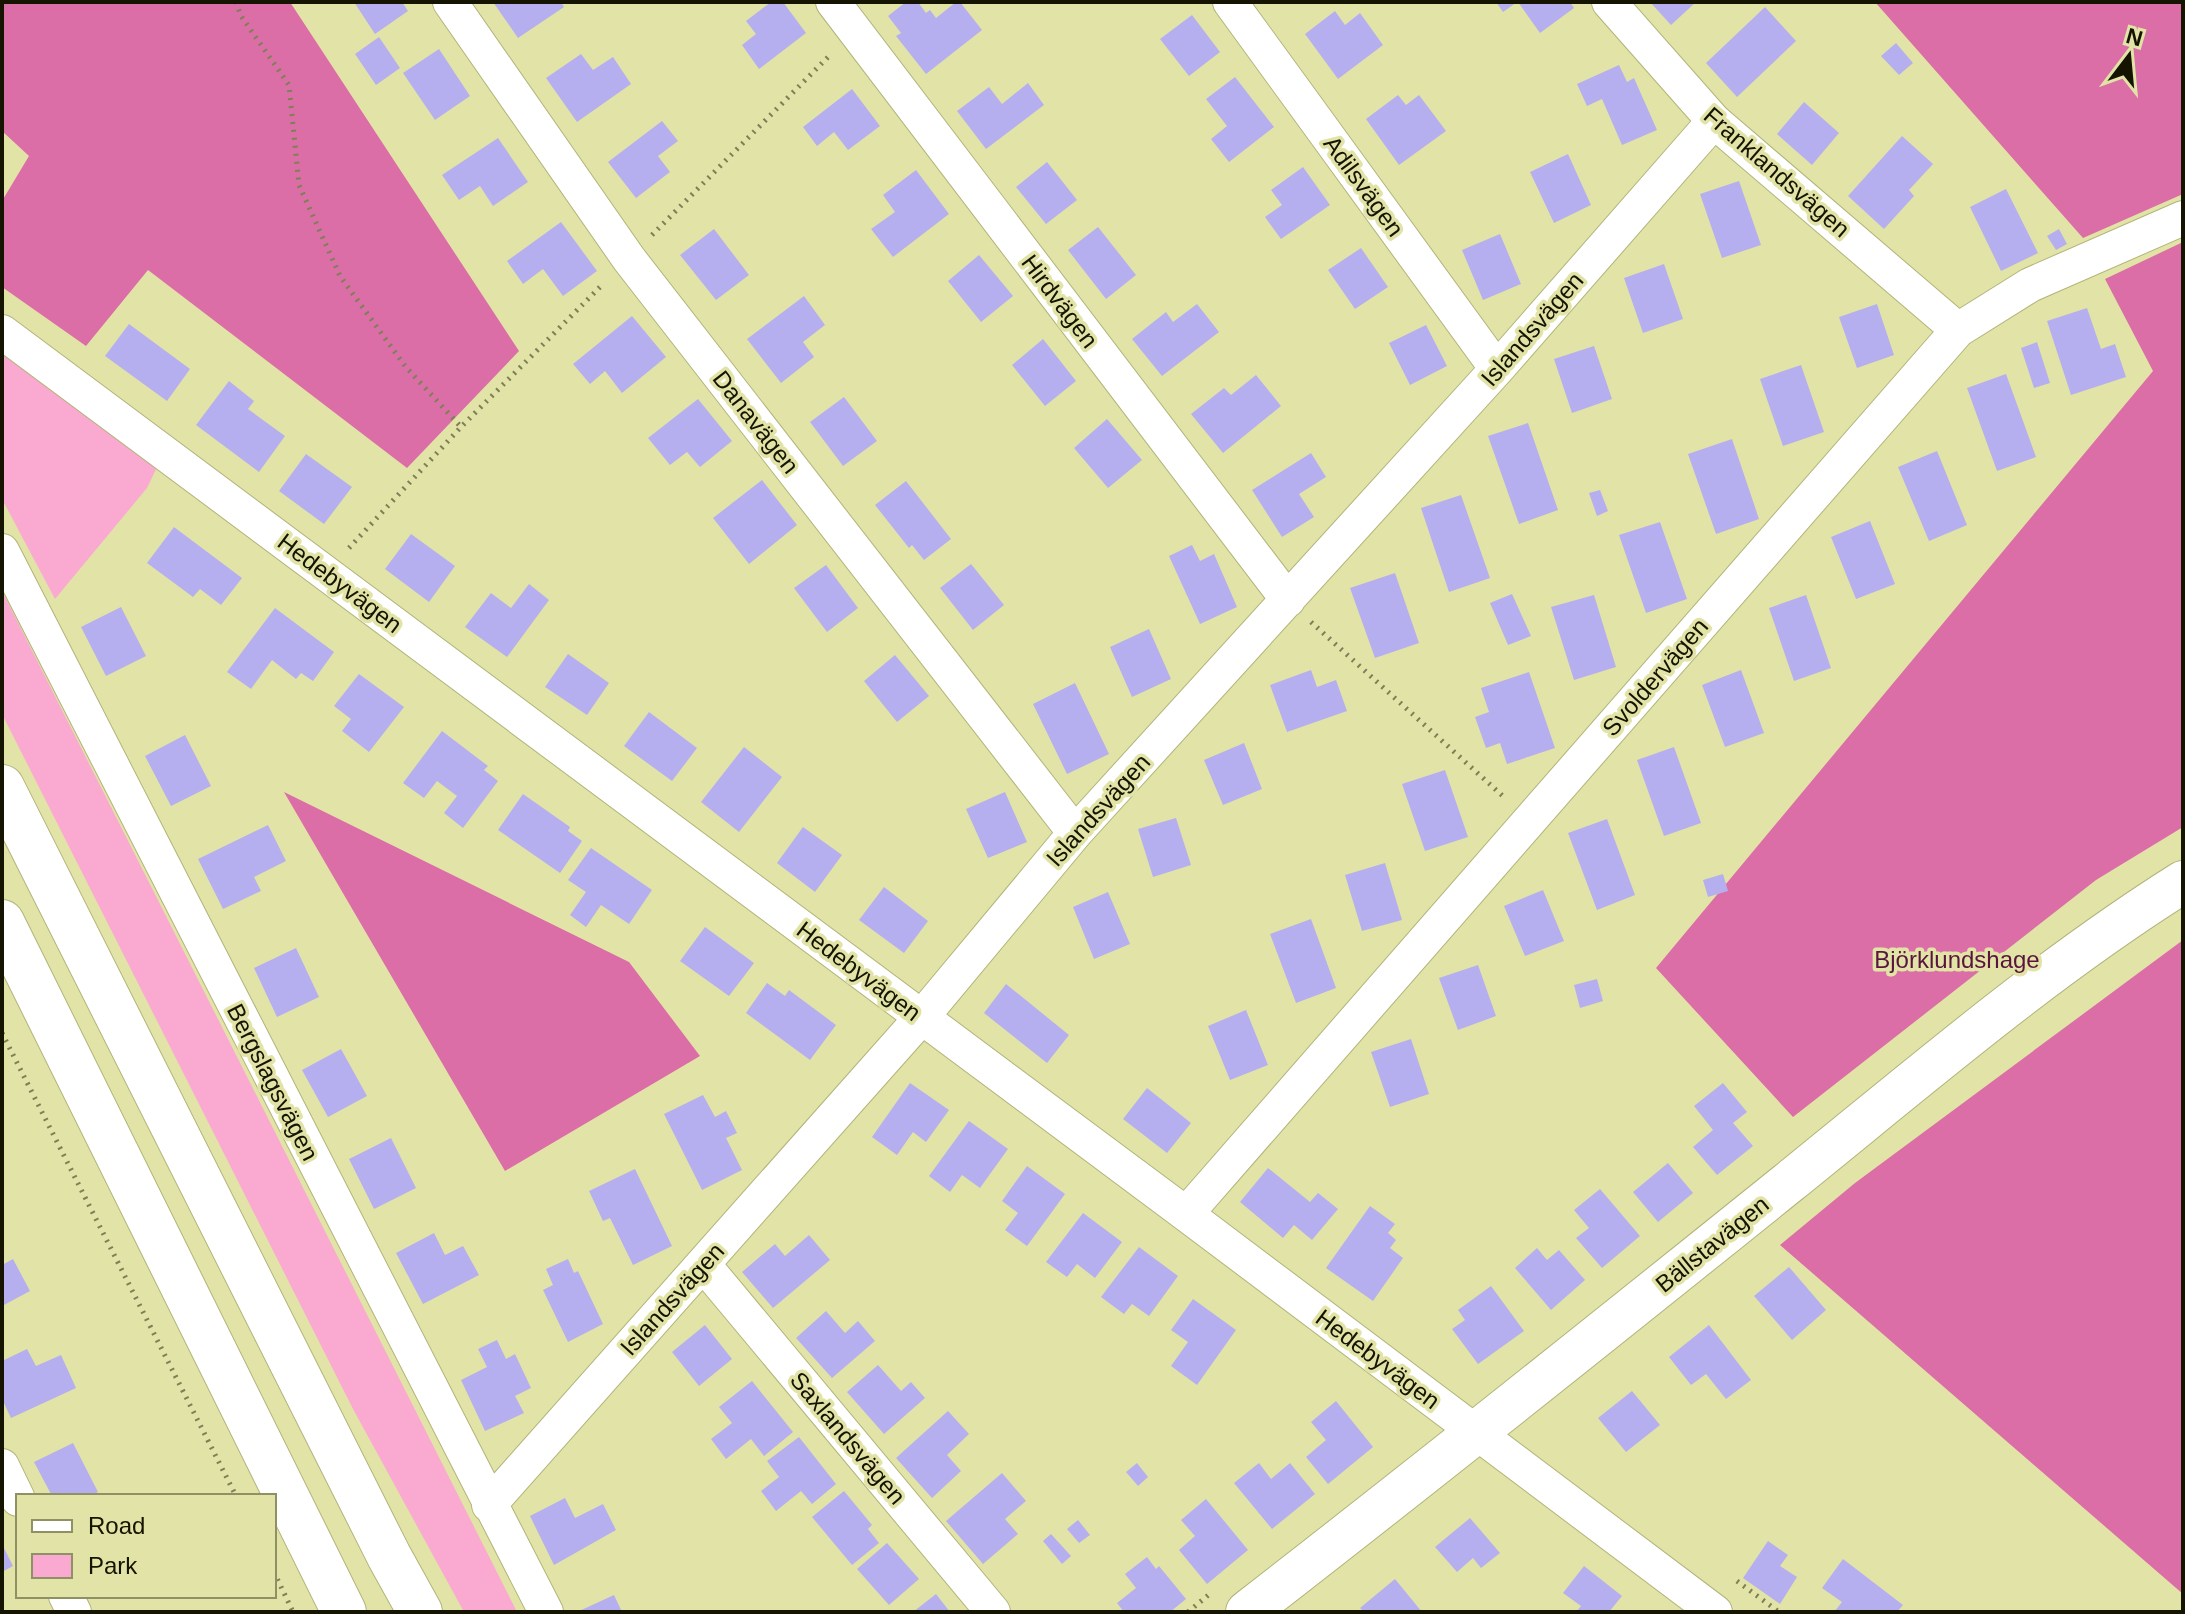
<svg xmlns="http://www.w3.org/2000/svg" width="2185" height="1614" font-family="Arial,sans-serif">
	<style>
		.green { fill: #faaad1 }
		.forest { fill: #db6ea7 }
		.building { fill: #b6afef }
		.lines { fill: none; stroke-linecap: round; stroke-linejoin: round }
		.minor-casing { stroke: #b2b47a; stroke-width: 36 }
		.tertiary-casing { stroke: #b2b47a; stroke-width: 44 }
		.secondary-casing { stroke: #b2b47a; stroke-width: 46 }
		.path { stroke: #7f7f57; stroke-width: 5; stroke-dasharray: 2 6; stroke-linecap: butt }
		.minor { stroke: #fff; stroke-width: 34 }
		.tertiary { stroke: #fff; stroke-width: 42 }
		.secondary { stroke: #fff; stroke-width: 44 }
		.labels { text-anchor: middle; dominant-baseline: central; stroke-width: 7; stroke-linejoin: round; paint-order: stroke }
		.street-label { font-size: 24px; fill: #141401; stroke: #e2e3a7 }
		.park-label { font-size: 24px; fill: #59153d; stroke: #e2e3a7 }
	</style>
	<rect width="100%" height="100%" fill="#e2e3a7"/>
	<path class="green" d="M 2,347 L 159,463 L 147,488 L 55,599 L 2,499 Z
		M 2,591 L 455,1489 L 517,1612 L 464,1612 L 353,1409 L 2,714 Z"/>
	<path class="forest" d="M 2,2 L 290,2 L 519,351 L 407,468 L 148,270 L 86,346 L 2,287 L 2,201 L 29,156 L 2,131 Z
		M 1875,2 L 2183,2 L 2183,194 L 2083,238 Z
		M 2183,242 L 2183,827 L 2096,880 L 1793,1117 L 1656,968 L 2153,371 L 2105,279 Z
		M 284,792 L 629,962 L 700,1056 L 505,1171 Z
		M 2183,940 L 2183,1594 L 1780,1245 L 1855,1183 Z"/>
	<path class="building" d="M 354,2 L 402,2 L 408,11 L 375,34 Z
		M 493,2 L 561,2 L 564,7 L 518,38 Z
		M 771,2 L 783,2 L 806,33 L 759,69 L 742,45 L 756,34 L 746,21 Z
		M 906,2 L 918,2 L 926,13 L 930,10 L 936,18 L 956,2 L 960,2 L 982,30 L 926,74 L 896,36 L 901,33 L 888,16 Z
		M 1496,2 L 1517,2 L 1503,12 Z
		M 1518,2 L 1570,2 L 1574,8 L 1540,33 Z
		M 1650,2 L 1696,2 L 1671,25 Z
		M 1765,7 L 1796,41 L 1737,97 L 1706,63 Z
		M 1335,11 L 1345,25 L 1360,13 L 1383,45 L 1338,79 L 1305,34 Z
		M 1192,15 L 1220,52 L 1189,76 L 1160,39 Z
		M 379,37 L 400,68 L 376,85 L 355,54 Z
		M 1896,43 L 1913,63 L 1899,75 L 1881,56 Z
		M 439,49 L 470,96 L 435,120 L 403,73 Z
		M 581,54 L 593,70 L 613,57 L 631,84 L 577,122 L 546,78 Z
		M 1619,65 L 1627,82 L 1634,78 L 1657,130 L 1622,145 L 1602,99 L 1587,106 L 1577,84 Z
		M 1235,77 L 1274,127 L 1229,162 L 1211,139 L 1227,126 L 1206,99 Z
		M 1028,83 L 1044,105 L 986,149 L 957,111 L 989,87 L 1002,104 Z
		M 852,89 L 880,126 L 848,150 L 834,132 L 817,146 L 803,127 Z
		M 1398,95 L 1406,105 L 1419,95 L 1446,131 L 1399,165 L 1366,119 Z
		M 1804,102 L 1839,133 L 1812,165 L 1777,134 Z
		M 662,121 L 678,141 L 658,156 L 670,172 L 636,198 L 608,162 Z
		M 1902,136 L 1933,164 L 1909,190 L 1914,196 L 1884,229 L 1848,196 Z
		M 498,138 L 528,182 L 493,206 L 480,186 L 459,200 L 442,175 Z
		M 1568,154 L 1591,205 L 1554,223 L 1530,172 Z
		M 1047,162 L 1077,200 L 1046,224 L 1016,187 Z
		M 1303,167 L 1330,205 L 1281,239 L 1265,217 L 1282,205 L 1271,190 Z
		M 916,170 L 949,214 L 893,257 L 871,229 L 895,212 L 883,195 Z
		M 1739,181 L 1761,245 L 1722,258 L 1700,194 Z
		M 2006,189 L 2038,253 L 2001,271 L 1970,207 Z
		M 561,222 L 597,271 L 563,296 L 543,269 L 523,284 L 507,261 Z
		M 1098,227 L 1136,275 L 1106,299 L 1068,250 Z
		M 714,229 L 749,275 L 716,300 L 680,255 Z
		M 2059,229 L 2067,244 L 2056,250 L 2047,236 Z
		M 1500,234 L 1521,284 L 1483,300 L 1462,250 Z
		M 1361,248 L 1388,287 L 1355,309 L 1328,270 Z
		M 979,255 L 1013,296 L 981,322 L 948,281 Z
		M 1664,264 L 1683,319 L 1643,333 L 1624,278 Z
		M 804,296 L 825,325 L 803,342 L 814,357 L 781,383 L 747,339 Z
		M 1197,304 L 1219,332 L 1162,376 L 1132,339 L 1166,312 L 1173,322 Z
		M 1877,304 L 1894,355 L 1857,368 L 1839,317 Z
		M 2087,308 L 2101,349 L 2115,344 L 2126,377 L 2071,395 L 2047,321 Z
		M 632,316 L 666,357 L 622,393 L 605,371 L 590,384 L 573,364 Z
		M 129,324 L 190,369 L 167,401 L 105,356 Z
		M 1426,325 L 1447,366 L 1410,385 L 1389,343 Z
		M 1043,339 L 1076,381 L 1045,406 L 1012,365 Z
		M 2037,342 L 2050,383 L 2034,388 L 2021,348 Z
		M 1594,346 L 1612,399 L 1572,413 L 1554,359 Z
		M 1801,365 L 1824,432 L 1783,446 L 1760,379 Z
		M 2006,374 L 2036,457 L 1997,471 L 1967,388 Z
		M 1256,375 L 1281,406 L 1223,453 L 1191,414 L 1224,388 L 1231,395 Z
		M 229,381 L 254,401 L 248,409 L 285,436 L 259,472 L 196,425 Z
		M 844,397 L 877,441 L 843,466 L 810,422 Z
		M 698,399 L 732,441 L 700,467 L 687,452 L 670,465 L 648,438 Z
		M 1107,419 L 1142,460 L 1108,488 L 1074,448 Z
		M 1528,423 L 1558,510 L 1519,524 L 1488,436 Z
		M 1732,439 L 1759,519 L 1716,534 L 1688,454 Z
		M 1937,451 L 1967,525 L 1929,541 L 1898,467 Z
		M 1311,453 L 1326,477 L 1299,494 L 1314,517 L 1282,537 L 1252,490 Z
		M 306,454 L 352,487 L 324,524 L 279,491 Z
		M 762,480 L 797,525 L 749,564 L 713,518 Z
		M 906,481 L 951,539 L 924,560 L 912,545 L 909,548 L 875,505 Z
		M 1600,490 L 1608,511 L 1597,516 L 1589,493 Z
		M 1461,495 L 1490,578 L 1449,592 L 1421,508 Z
		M 1870,521 L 1895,584 L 1856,599 L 1831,537 Z
		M 1660,522 L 1687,599 L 1646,613 L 1619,535 Z
		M 174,527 L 242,578 L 221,605 L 200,589 L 193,597 L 147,563 Z
		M 411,534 L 455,566 L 429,602 L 385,569 Z
		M 1192,545 L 1200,561 L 1214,554 L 1237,607 L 1200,624 L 1169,556 Z
		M 971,564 L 1004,605 L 973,630 L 940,588 Z
		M 826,565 L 858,608 L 827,632 L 794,588 Z
		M 1395,573 L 1419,643 L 1375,658 L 1350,588 Z
		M 529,584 L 549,600 L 507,657 L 465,627 L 491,593 L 511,608 Z
		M 1512,594 L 1531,636 L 1508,645 L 1490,603 Z
		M 1594,595 L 1616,667 L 1574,680 L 1551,607 Z
		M 1806,595 L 1831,668 L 1794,681 L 1769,608 Z
		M 121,607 L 146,656 L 106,676 L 81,627 Z
		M 275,608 L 334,652 L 313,681 L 301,673 L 296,679 L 272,660 L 251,689 L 227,672 Z
		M 1149,629 L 1171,679 L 1132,697 L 1110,647 Z
		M 568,654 L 609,683 L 587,715 L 545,687 Z
		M 895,655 L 929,696 L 897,722 L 864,681 Z
		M 1311,670 L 1317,687 L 1336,680 L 1347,711 L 1287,732 L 1270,685 Z
		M 1741,670 L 1764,733 L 1725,747 L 1702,685 Z
		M 1529,672 L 1555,748 L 1507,764 L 1500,743 L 1486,748 L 1475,717 L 1489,712 L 1481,688 Z
		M 359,674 L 404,707 L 369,752 L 342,731 L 351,719 L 334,706 Z
		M 1075,683 L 1109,754 L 1067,774 L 1033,704 Z
		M 649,712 L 697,748 L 672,781 L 624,746 Z
		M 442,731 L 488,766 L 484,770 L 498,781 L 463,828 L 444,813 L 457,796 L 437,781 L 424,798 L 403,783 Z
		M 185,735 L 211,786 L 171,806 L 145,756 Z
		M 1244,743 L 1262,789 L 1223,805 L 1204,760 Z
		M 744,747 L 782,777 L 739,832 L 701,802 Z
		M 1674,747 L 1701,823 L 1664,836 L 1637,760 Z
		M 1445,770 L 1468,837 L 1425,851 L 1402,784 Z
		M 1005,792 L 1027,842 L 988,858 L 966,809 Z
		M 523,794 L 570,827 L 568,831 L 582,841 L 560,873 L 498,830 Z
		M 1176,818 L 1191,865 L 1153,877 L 1138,829 Z
		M 1607,819 L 1635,895 L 1597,910 L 1568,833 Z
		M 268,825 L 286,861 L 254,877 L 261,891 L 223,909 L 198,859 Z
		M 803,827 L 842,855 L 815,892 L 777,863 Z
		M 591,848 L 652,890 L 629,924 L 601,905 L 586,927 L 570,915 L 586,892 L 568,880 Z
		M 1385,863 L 1402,920 L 1362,931 L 1345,875 Z
		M 1723,874 L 1728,891 L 1708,897 L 1703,880 Z
		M 884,887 L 928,921 L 904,953 L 859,920 Z
		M 1543,890 L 1564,941 L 1525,956 L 1504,906 Z
		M 1108,892 L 1130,944 L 1094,959 L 1073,907 Z
		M 1311,919 L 1336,988 L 1296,1003 L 1270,934 Z
		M 705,927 L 754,963 L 729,996 L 680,961 Z
		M 296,948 L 319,997 L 277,1017 L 254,968 Z
		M 1478,965 L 1496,1016 L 1458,1030 L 1439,978 Z
		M 1597,979 L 1603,1001 L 1580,1008 L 1574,985 Z
		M 767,983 L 785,996 L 789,990 L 836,1025 L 810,1060 L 746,1013 Z
		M 1006,984 L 1069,1035 L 1047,1063 L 984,1013 Z
		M 1246,1010 L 1268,1065 L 1230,1080 L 1208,1026 Z
		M 1411,1039 L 1429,1094 L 1390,1107 L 1371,1052 Z
		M 341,1049 L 367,1096 L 328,1117 L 302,1070 Z
		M 910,1083 L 949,1110 L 926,1142 L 913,1132 L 897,1155 L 872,1137 Z
		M 1723,1083 L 1747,1112 L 1733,1123 L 1753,1146 L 1717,1175 L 1693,1147 L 1713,1130 L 1694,1106 Z
		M 1147,1088 L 1191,1123 L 1167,1153 L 1123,1119 Z
		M 703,1095 L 715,1117 L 726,1111 L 737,1133 L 726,1138 L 742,1170 L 702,1190 L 664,1114 Z
		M 969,1121 L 1008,1149 L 980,1188 L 962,1175 L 950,1192 L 929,1176 Z
		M 391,1138 L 416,1188 L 374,1209 L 349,1159 Z
		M 1668,1163 L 1693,1193 L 1658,1222 L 1633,1192 Z
		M 1027,1166 L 1065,1194 L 1027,1246 L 1005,1230 L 1018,1213 L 1002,1201 Z
		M 1268,1168 L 1310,1202 L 1318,1193 L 1338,1209 L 1312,1240 L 1294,1225 L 1283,1238 L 1240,1202 Z
		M 635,1169 L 672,1246 L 633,1265 L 610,1218 L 603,1221 L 589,1191 Z
		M 1600,1189 L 1640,1236 L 1602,1268 L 1576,1238 L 1589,1228 L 1574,1210 Z
		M 1370,1206 L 1395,1224 L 1388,1233 L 1396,1240 L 1390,1248 L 1403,1258 L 1373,1301 L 1326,1268 Z
		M 1083,1213 L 1122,1242 L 1095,1278 L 1077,1264 L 1067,1277 L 1046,1262 Z
		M 434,1233 L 445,1255 L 463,1246 L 479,1275 L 423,1304 L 396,1253 Z
		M 809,1235 L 830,1260 L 773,1308 L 742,1272 L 775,1244 L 785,1256 Z
		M 1139,1247 L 1178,1276 L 1149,1316 L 1132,1304 L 1124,1314 L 1101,1297 Z
		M 1537,1248 L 1547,1260 L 1559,1250 L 1585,1280 L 1551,1310 L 1515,1268 Z
		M 13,1259 L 30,1291 L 2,1306 L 2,1265 Z
		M 568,1259 L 574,1273 L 578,1271 L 603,1324 L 568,1342 L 543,1290 L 553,1285 L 546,1269 Z
		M 1789,1267 L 1826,1310 L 1792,1340 L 1754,1296 Z
		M 1491,1286 L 1524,1331 L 1478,1364 L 1452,1329 L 1465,1320 L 1458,1310 Z
		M 1193,1299 L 1236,1330 L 1197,1385 L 1171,1366 L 1188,1342 L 1171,1330 Z
		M 826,1311 L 845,1333 L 858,1321 L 875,1341 L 832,1378 L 796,1338 Z
		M 705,1325 L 732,1359 L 699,1386 L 672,1352 Z
		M 1709,1325 L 1751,1380 L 1726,1399 L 1706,1374 L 1691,1385 L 1669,1357 Z
		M 497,1340 L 506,1359 L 515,1354 L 531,1388 L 515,1396 L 524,1413 L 485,1431 L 461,1380 L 487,1367 L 478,1349 Z
		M 27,1349 L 36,1366 L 61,1355 L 76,1388 L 11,1418 L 2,1399 L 2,1361 Z
		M 878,1365 L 901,1391 L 911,1382 L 925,1398 L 884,1434 L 847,1392 Z
		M 752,1381 L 793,1432 L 764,1456 L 751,1439 L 726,1459 L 711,1439 L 732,1423 L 719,1407 Z
		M 1632,1391 L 1660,1425 L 1626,1452 L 1598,1418 Z
		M 1336,1401 L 1373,1447 L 1328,1484 L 1306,1457 L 1326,1440 L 1311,1422 Z
		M 948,1411 L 969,1434 L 947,1455 L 961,1471 L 932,1498 L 896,1458 Z
		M 799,1437 L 836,1484 L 812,1504 L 801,1491 L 776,1511 L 761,1491 L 779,1477 L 767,1461 Z
		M 73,1443 L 98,1492 L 90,1496 L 52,1496 L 34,1462 Z
		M 1137,1463 L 1148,1477 L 1138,1486 L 1126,1472 Z
		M 1259,1463 L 1271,1479 L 1290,1463 L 1315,1494 L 1272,1529 L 1234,1483 Z
		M 1002,1473 L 1026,1501 L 1005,1519 L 1018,1534 L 983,1564 L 946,1521 Z
		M 844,1491 L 872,1525 L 868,1529 L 879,1543 L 852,1565 L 812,1517 Z
		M 565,1498 L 575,1518 L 603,1504 L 616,1530 L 554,1565 L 530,1516 Z
		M 1206,1499 L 1248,1550 L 1207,1584 L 1179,1550 L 1195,1536 L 1181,1520 Z
		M 1470,1518 L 1500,1553 L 1481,1568 L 1473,1558 L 1457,1572 L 1435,1547 Z
		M 1078,1520 L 1090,1535 L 1079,1543 L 1067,1529 Z
		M 1051,1534 L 1071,1556 L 1062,1564 L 1043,1541 Z
		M 1768,1541 L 1788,1555 L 1780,1566 L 1797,1577 L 1780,1604 L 1743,1578 Z
		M 887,1543 L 919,1579 L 889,1605 L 857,1569 Z
		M 2,1544 L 13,1566 L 2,1572 Z
		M 1147,1557 L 1156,1569 L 1159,1566 L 1186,1599 L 1170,1612 L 1124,1612 L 1117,1603 L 1136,1588 L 1125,1574 Z
		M 1843,1559 L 1903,1605 L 1897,1612 L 1834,1612 L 1842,1602 L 1822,1588 Z
		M 1584,1566 L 1622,1596 L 1609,1612 L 1576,1612 L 1581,1606 L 1563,1593 Z
		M 1395,1579 L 1422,1612 L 1364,1612 L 1360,1608 Z
		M 936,1594 L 950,1612 L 913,1612 Z
		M 614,1595 L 622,1612 L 577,1612 Z"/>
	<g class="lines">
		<g class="minor-casing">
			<path id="minor" d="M 450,2 L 629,259 L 1075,833
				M 833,2 L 1288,600
				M 1230,2 L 1497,369
				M 1609,2 L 1714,121 L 1958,330
				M 2,332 L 1186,1214 L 1715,1612
				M 2,551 L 546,1612
				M 1186,1214 L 1958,330 L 2030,285 L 2183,218
				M 703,1264 L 993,1612
				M 2,1466 L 18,1499
				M 489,1505 L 921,1018 L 1075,833 L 1497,369 L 1714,121
				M 66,1596 L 74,1612"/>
		</g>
		<g class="tertiary-casing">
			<path id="tertiary" d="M 1247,1612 C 1429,1471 1609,1327 1788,1183 C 1917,1079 2043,970 2183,882"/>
		</g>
		<g class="secondary-casing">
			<path id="secondary" d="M 2,787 L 389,1556 L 420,1612
				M 2,922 L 344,1612"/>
		</g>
		<path class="path" d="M 236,2 L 241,16 L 289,85 L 299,185 L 340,276 L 405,366 L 461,427
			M 652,235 L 831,54
			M 349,548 L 461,427 L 603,284
			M 1311,622 L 1505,798
			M 2,1033 L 236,1496
			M 274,1572 L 293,1612
			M 1737,1581 L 1779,1612
			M 1188,1612 L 1212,1592"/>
		<use href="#minor" class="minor"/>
		<use href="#tertiary" class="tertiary"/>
		<use href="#secondary" class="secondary"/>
	</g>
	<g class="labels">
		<g class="street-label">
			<text transform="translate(1777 172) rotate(41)">Franklandsvägen</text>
			<text transform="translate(1364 186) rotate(54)">Adilsvägen</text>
			<text transform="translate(1060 301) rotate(53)">Hirdvägen</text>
			<text transform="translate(1532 329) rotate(-49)">Islandsvägen</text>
			<text transform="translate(756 422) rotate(52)">Danavägen</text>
			<text transform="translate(340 583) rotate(37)">Hedebyvägen</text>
			<text transform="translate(1655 677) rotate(-49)">Svoldervägen</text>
			<text transform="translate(1098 810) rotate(-48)">Islandsvägen</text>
			<text transform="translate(859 971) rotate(37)">Hedebyvägen</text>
			<text transform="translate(273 1082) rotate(63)">Bergslagsvägen</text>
			<text transform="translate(1712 1244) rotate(-39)">Bällstavägen</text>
			<text transform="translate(672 1299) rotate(-48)">Islandsvägen</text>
			<text transform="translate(1378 1359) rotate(37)">Hedebyvägen</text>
			<text transform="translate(848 1438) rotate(50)">Saxlandsvägen</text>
		</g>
		<g class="park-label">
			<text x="1957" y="959">Björklundshage</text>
		</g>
	</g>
	<rect width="2185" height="1614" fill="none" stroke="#141401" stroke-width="8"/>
	<rect x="16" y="1494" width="260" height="104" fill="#e2e3a7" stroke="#909065" stroke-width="2"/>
	<rect x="32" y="1520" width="40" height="12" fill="#ffffff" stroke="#909065" stroke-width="2"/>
	<text x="88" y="1534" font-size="24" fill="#141401">Road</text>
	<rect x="32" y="1554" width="40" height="24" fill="#faaad1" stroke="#909065" stroke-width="2"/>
	<text x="88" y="1574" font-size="24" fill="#141401">Park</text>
	<g transform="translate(2129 56) rotate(16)" stroke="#e2e3a7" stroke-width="6" paint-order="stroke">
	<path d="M0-6L14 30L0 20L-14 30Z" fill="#141401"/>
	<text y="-12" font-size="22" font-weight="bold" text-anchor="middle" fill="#141401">N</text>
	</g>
</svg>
